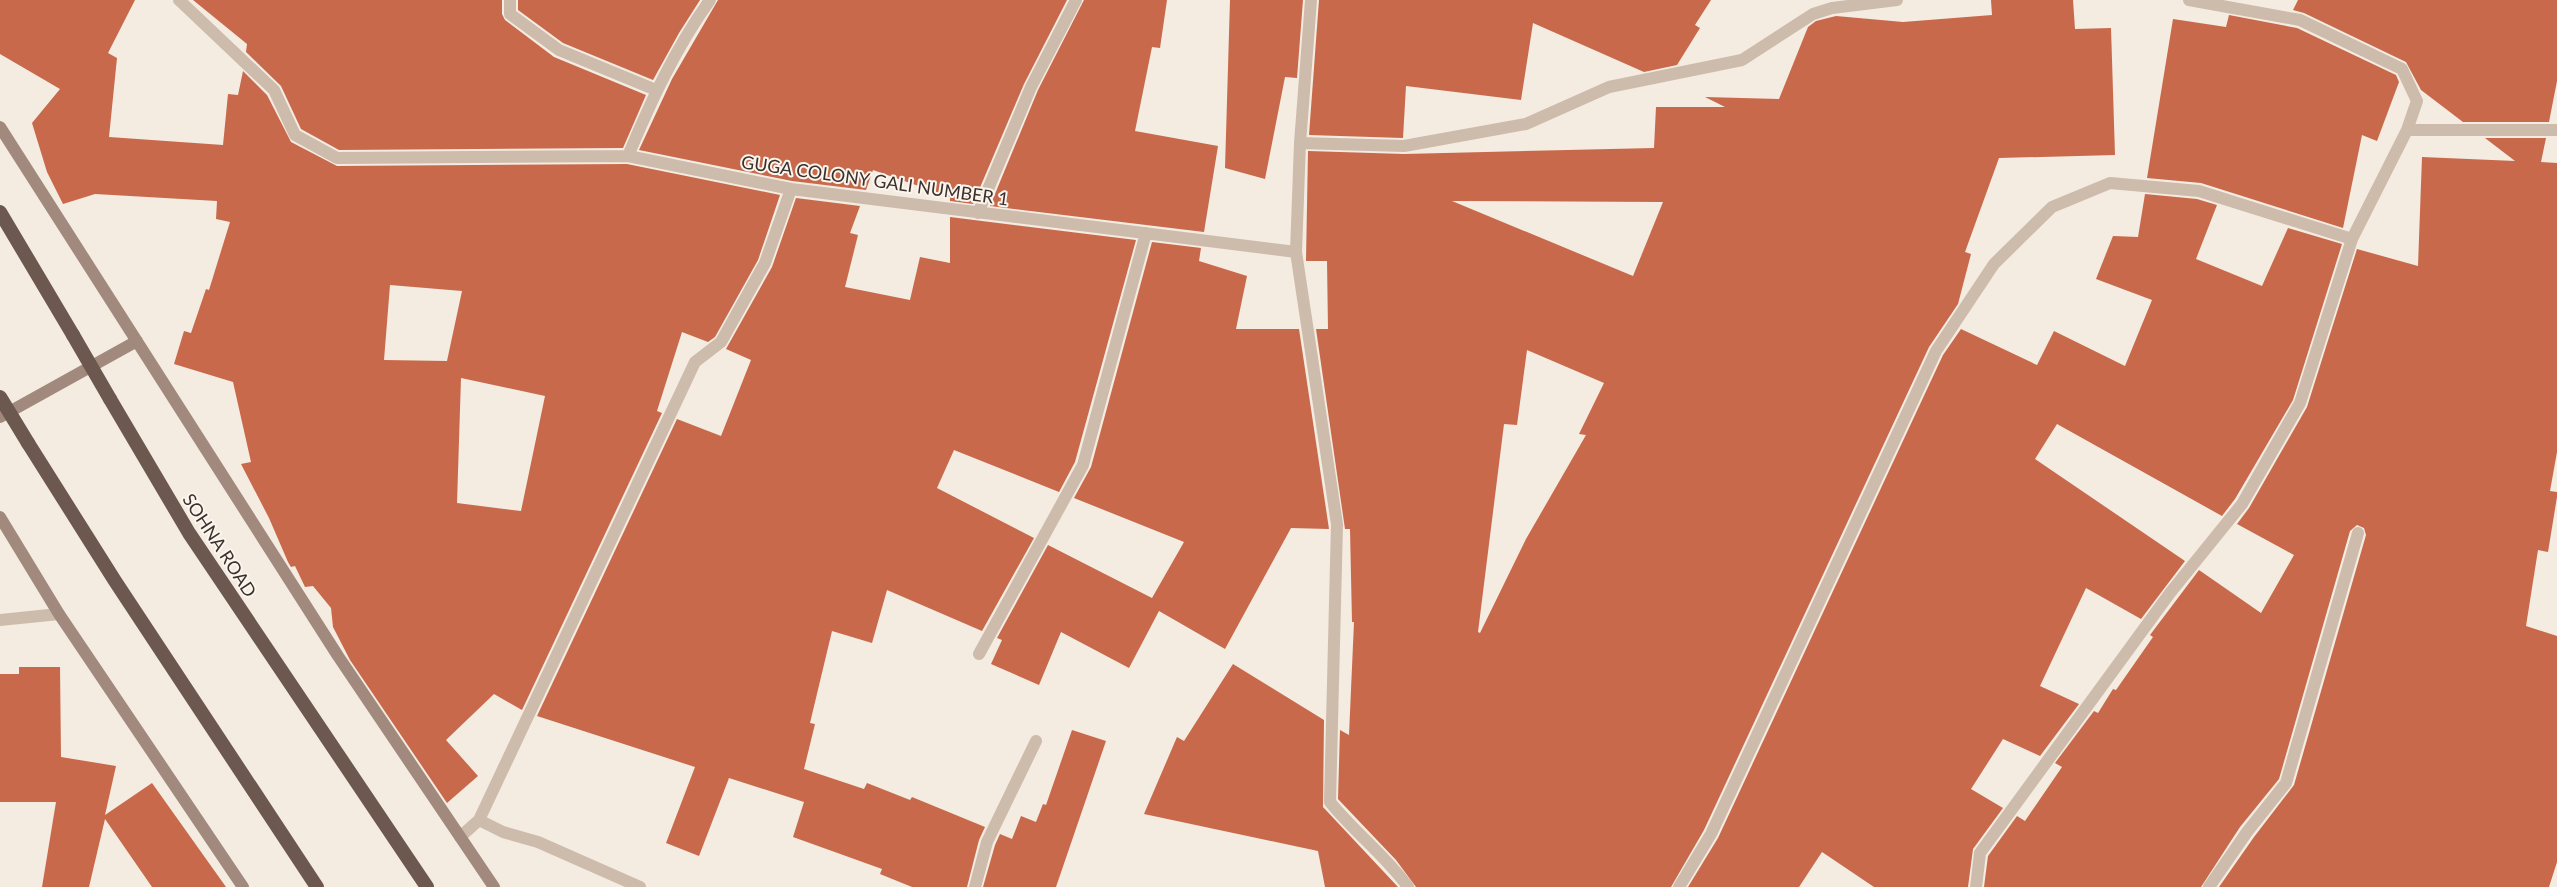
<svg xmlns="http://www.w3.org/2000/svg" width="2557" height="887" font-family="Lato,sans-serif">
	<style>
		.building { fill: #c8694b; fill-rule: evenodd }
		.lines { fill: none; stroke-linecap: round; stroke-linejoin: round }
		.minor { stroke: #cdbbac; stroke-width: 12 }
		.secondary { stroke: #a18a7d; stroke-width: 12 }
		.trunk { stroke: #6c584f; stroke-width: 14 }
		.trunk-bridge { stroke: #6c584f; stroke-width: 14 }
		.labels { text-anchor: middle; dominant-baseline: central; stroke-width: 4; stroke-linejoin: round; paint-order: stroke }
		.street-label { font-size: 18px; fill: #3b302b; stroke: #fbf5ee }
	</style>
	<rect width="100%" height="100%" fill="#f4ebe1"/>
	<path class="building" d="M 0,0 L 135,0 L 108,53 L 117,58 L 109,137 L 223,145 L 228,94 L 238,95 L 243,71 L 267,95 L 291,142 L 337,166 L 627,164 L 780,195 L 758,260 L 715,337 L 708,342 L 682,332 L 657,411 L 662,413 L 522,710 L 494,694 L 446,740 L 478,776 L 447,803 L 350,660 L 333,627 L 331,608 L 313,586 L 305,587 L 295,566 L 291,567 L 288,562 L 269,518 L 241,464 L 251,462 L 233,382 L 174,364 L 184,331 L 191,333 L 206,289 L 209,290 L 230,222 L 216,219 L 217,201 L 95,194 L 63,204 L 47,172 L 32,123 L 60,89 L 0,54 ZM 390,285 L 462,291 L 447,361 L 384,360 ZM 461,378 L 545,396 L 521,511 L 457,503 Z
		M 193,0 L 502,0 L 502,14 L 505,20 L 554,57 L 646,95 L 623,148 L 339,150 L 301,129 L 281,86 L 246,52 L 247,44 Z
		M 518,0 L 700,0 L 679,33 L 653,80 L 563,43 L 518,10 Z
		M 718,0 L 1067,0 L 1024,84 L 973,204 L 950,201 L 950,197 L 873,170 L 866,190 L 792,181 L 639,150 L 672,79 Z
		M 1084,0 L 1167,0 L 1160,48 L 1152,47 L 1135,131 L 1218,146 L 1204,232 L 990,206 L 1038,90 Z
		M 1230,0 L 1303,0 L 1297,78 L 1285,77 L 1265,179 L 1225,168 Z
		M 1319,0 L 1711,0 L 1695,25 L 1700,28 L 1677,65 L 1644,72 L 1533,23 L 1521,100 L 1406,86 L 1403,138 L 1309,135 Z
		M 1991,0 L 2073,0 L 2075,29 L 2111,28 L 2115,155 L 1999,158 L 1965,252 L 1971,254 L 1958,304 L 1929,347 L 1704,830 L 1671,887 L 1416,887 L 1396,860 L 1338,799 L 1340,730 L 1349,735 L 1354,622 L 1352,622 L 1350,529 L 1345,529 L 1316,329 L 1328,329 L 1327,261 L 1306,261 L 1308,151 L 1404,154 L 1654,148 L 1656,107 L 1725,107 L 1705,97 L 1779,99 L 1808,27 L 1816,21 L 1836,16 L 1903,22 L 1992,15 ZM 1452,201 L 1663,202 L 1633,276 ZM 1527,350 L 1604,383 L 1579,434 L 1586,435 L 1526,539 L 1480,633 L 1478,632 L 1504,424 L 1517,425 Z
		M 2298,0 L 2557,0 L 2557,81 L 2549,122 L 2463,122 L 2421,90 L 2406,62 L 2304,13 L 2293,10 Z
		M 2229,15 L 2297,28 L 2396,75 L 2399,82 L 2377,141 L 2362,135 L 2343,228 L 2201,183 L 2147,178 L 2173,19 L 2226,27 Z
		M 2485,138 L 2546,138 L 2541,162 L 2557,163 L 2557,452 L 2550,491 L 2557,492 L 2557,497 L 2548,552 L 2538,550 L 2526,626 L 2557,636 L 2557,862 L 2549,887 L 2219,887 L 2254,837 L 2294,785 L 2366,535 L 2364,528 L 2357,525 L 2350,531 L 2279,779 L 2240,827 L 2201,887 L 1984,887 L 1988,856 L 2017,816 L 2025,821 L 2062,767 L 2055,763 L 2094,711 L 2098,713 L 2113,689 L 2116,690 L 2153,637 L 2150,635 L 2199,570 L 2261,613 L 2294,555 L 2237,524 L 2249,508 L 2307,407 L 2357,249 L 2418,266 L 2422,157 L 2515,161 Z
		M 2145,194 L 2197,199 L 2217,205 L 2196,259 L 2262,286 L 2288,228 L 2342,244 L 2293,400 L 2235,499 L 2222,516 L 2057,424 L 2035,459 L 2185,561 L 2141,619 L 2086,588 L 2040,686 L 2079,704 L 2040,756 L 2003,739 L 1971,789 L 2003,808 L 1973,849 L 1968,887 L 1874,887 L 1822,852 L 1799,887 L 1688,887 L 1718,838 L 1943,355 L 1961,329 L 2037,365 L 2054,331 L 2125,366 L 2152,300 L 2096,279 L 2113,236 L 2138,237 Z
		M 796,198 L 860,206 L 850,233 L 858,235 L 845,287 L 910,300 L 920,257 L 950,263 L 950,217 L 1136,240 L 1075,462 L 1059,492 L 954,450 L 937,488 L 1034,538 L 982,631 L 887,590 L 872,643 L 832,631 L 810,723 L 815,724 L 804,769 L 864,789 L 867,783 L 910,800 L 912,797 L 985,827 L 979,840 L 967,887 L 912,887 L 880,874 L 882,869 L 793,837 L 804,802 L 729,778 L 699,856 L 666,843 L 695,767 L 537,716 L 677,419 L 721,436 L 751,360 L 726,349 L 772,267 Z
		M 1152,242 L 1201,248 L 1199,261 L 1247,276 L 1236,329 L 1299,329 L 1329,529 L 1291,528 L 1225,649 L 1159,611 L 1129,668 L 1061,632 L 1039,685 L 991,664 L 1002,640 L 997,638 L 1048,545 L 1152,598 L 1184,542 L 1074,498 L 1091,467 Z
		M 1233,664 L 1324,720 L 1323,807 L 1398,887 L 1325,887 L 1318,851 L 1144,814 L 1177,737 L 1184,741 Z
		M 19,667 L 60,667 L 61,757 L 116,766 L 105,815 L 152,783 L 226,887 L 152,887 L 105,819 L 89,887 L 42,887 L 56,802 L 0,802 L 0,674 L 19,674 Z
		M 1072,730 L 1106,741 L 1056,887 L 983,887 L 995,845 L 1000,834 L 1012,839 L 1021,816 L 1036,822 L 1043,804 L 1046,805 Z"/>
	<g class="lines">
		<path class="minor" d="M 179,0 L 274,90 L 295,135 L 337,158 L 628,156 L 791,189 L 1296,252
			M 510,0 L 510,14 L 559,50 L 656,90
			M 1311,0 L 1300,143 L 1296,252 L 1337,524 L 1330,802 C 1354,832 1387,857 1408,887
			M 2189,0 L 2300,20 L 2402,69 L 2417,101 L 2407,130
			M 1300,143 L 1404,146 L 1526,124 L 1609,87 L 1742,60 L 1813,14 L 1832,8 L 1897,0
			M 628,156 C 651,101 675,49 710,0
			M 978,213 L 1031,87 L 1076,0
			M 0,620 L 59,614
			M 979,654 L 1083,465 L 1146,233
			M 479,820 L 503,832 L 538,842 L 640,887
			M 460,837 L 479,820 L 695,362 L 721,342 L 765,263 L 791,189
			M 975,887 L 987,842 L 1036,741
			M 1679,887 L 1711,834 L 1936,351 L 1994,264 L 2052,207 L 2110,183 L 2199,191 L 2352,239
			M 1976,887 L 1980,853 L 2170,593 L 2242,504 L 2300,403 L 2352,239 L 2407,130 L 2557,130
			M 2209,887 L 2247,832 L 2286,783 L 2358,533"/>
		<path class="secondary" d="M 0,127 L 338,656 L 494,887
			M 0,417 L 137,341
			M 0,517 L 59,614 L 243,887"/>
		<path class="trunk" d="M 0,212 L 73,335
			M 110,399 L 189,533 L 427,887
			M 28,443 L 115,581 L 317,887"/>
		<path class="trunk-bridge" d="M 73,335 L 110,399
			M 0,397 L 28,443"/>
	</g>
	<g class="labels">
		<g class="street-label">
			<text transform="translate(875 180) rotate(8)">GUGA COLONY GALI NUMBER 1</text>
			<text transform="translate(220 545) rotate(57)">SOHNA ROAD</text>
		</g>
	</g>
</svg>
